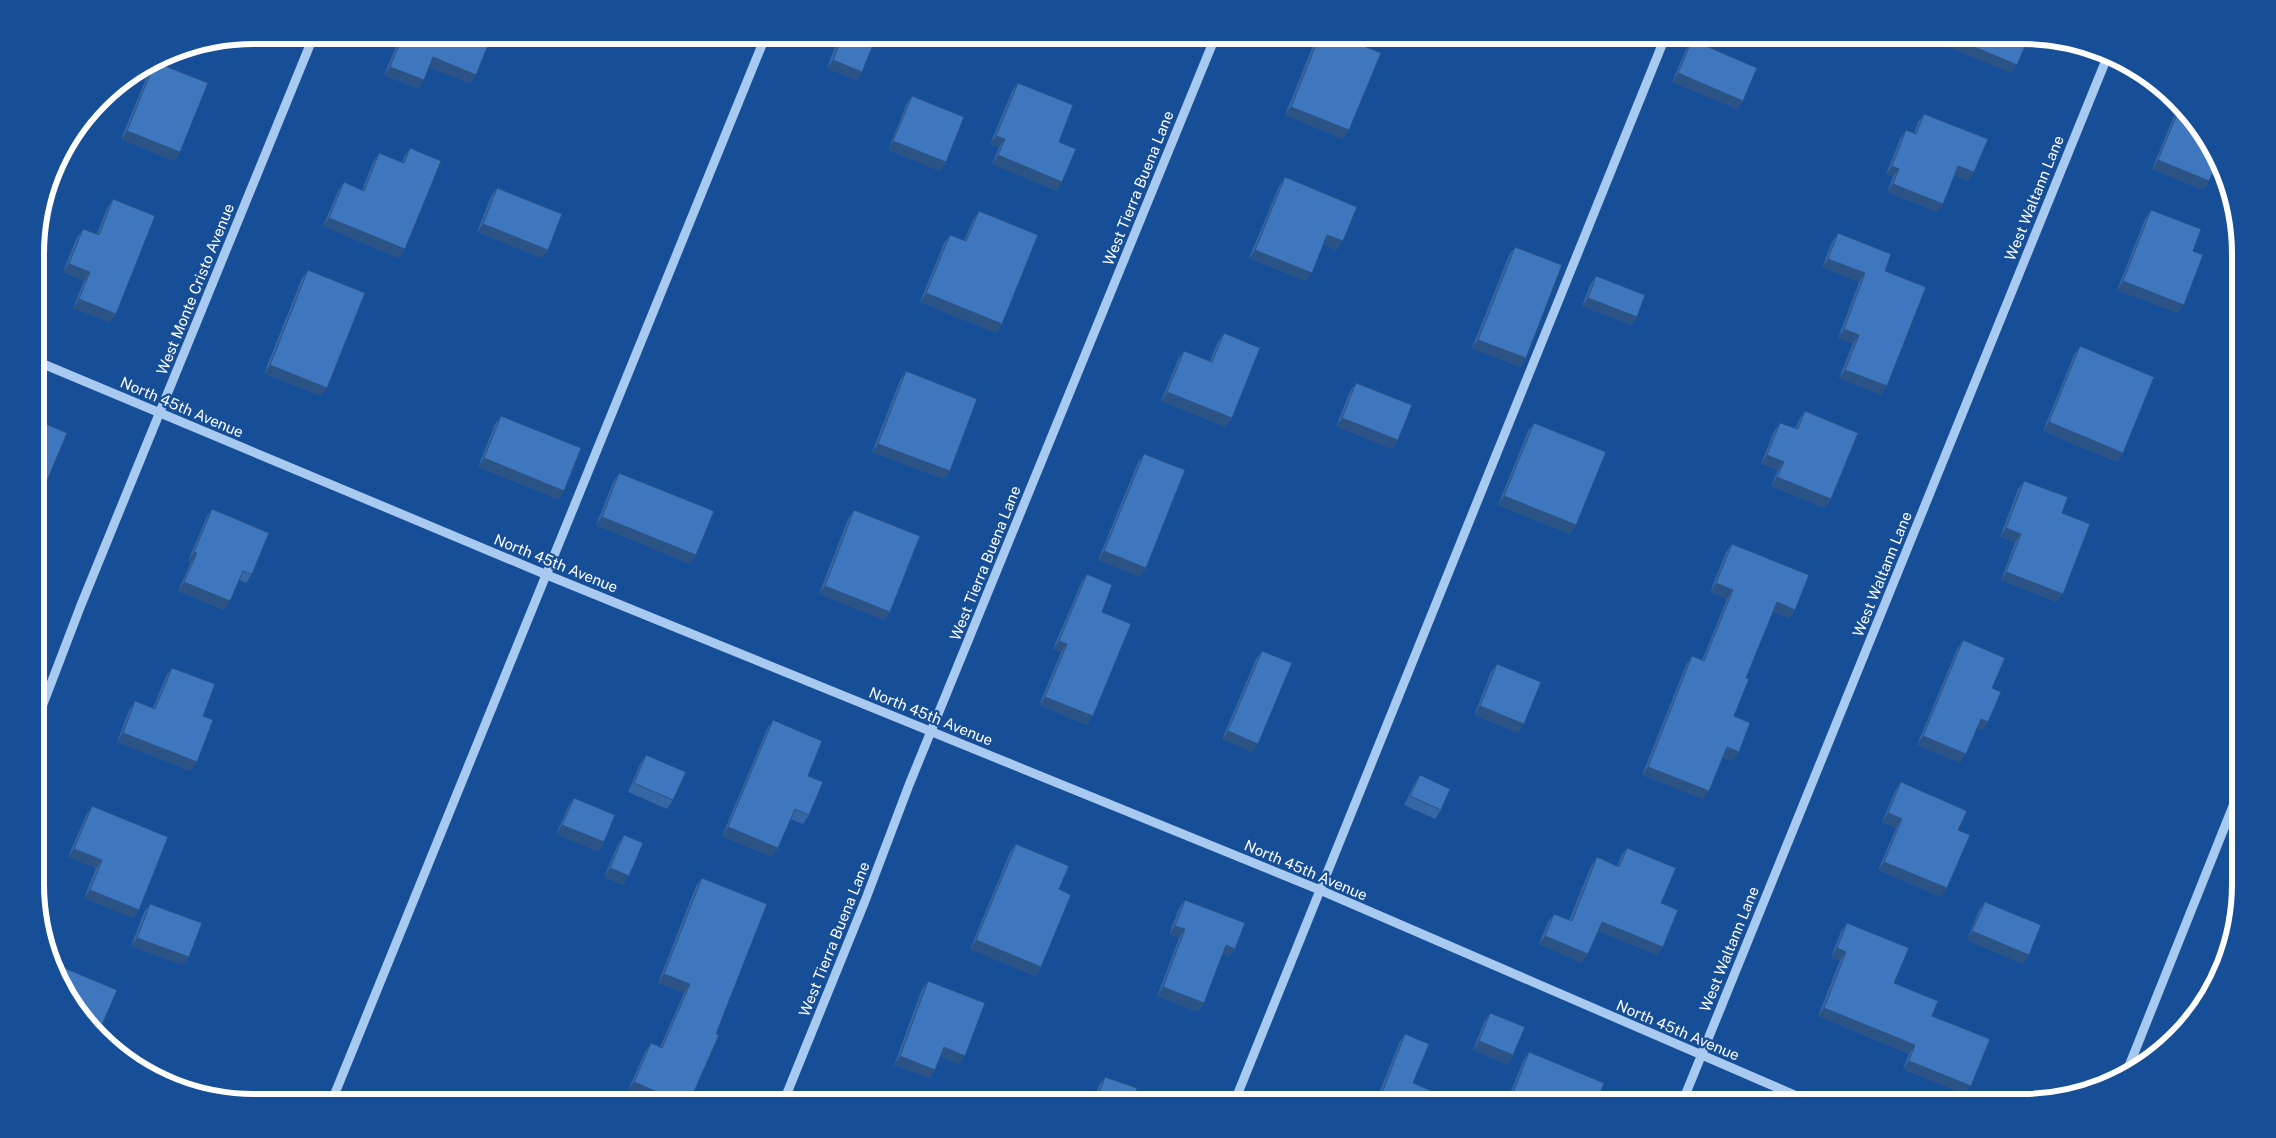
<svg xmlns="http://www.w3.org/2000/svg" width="2276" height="1138" font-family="'Public Sans',sans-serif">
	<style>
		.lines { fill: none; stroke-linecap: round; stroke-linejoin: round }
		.minor { stroke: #a8caf1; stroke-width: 9 }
		.wall { fill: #3666a3 }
		.shaded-wall { fill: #2c5385 }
		.building { fill: #3f77be; stroke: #2c5385 }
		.labels { text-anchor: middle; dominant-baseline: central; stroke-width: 4.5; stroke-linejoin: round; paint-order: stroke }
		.street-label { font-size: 15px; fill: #fff; stroke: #164e97 }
		.rim { fill: none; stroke: #fff; stroke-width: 6 }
	</style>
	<rect width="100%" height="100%" fill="#164e97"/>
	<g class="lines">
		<path class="minor" d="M 36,361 L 547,575 L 1320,890 L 1813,1103
			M 37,720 L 81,605 L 314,35
			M 2125,1076 L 2241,786
			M 331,1103 L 766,35
			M 783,1103 L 865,901 L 909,785 L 1216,35
			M 1234,1103 L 1666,35
			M 1682,1103 L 2108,55"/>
	</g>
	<path class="wall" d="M 401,35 L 492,35 L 476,75 L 470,83 L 429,67 L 418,89 L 384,75 Z
		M 842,35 L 849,35 L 862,72 L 856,80 L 827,68 L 837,41 Z
		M 1318,35 L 1336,35 L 1343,139 L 1285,115 L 1316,38 Z
		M 227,40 L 222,47 L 213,43 Z
		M 1692,40 L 1743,101 L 1737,109 L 1672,82 L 1686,49 Z
		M 155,62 L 180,152 L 174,161 L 121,139 L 149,71 Z
		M 1018,83 L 1059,142 L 1057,191 L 992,164 L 999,147 L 990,144 L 1012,91 Z
		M 912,96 L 946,162 L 940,171 L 888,150 L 906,105 Z
		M 2179,104 L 2204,132 L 2217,166 L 2216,166 L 2209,181 L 2203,190 L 2152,169 Z
		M 1924,114 L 1974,172 L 1968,181 L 1954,175 L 1943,204 L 1937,212 L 1887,192 L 1893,177 L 1886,174 L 1900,139 L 1906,130 L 1914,133 L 1918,122 Z
		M 410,148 L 399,258 L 323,226 L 338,191 L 344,182 L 362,190 L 373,162 L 379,153 L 402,162 L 404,157 Z
		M 1285,177 L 1337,250 L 1323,244 L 1306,281 L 1249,258 L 1279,186 Z
		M 497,188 L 548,250 L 542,258 L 477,232 L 491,196 Z
		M 113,199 L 116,314 L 110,322 L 73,308 L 84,281 L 63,272 L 77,237 L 83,229 L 97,234 L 107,208 Z
		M 2151,210 L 2193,251 L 2178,313 L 2117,290 L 2145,219 Z
		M 979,211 L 1002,324 L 996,333 L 920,302 L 944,243 L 950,235 L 964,240 L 973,220 Z
		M 1838,233 L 1885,271 L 1881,395 L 1839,378 L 1853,343 L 1838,338 L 1859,282 L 1822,267 L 1832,242 Z
		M 1515,247 L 1526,358 L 1520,367 L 1472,348 L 1509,255 Z
		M 308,270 L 321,396 L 264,373 L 302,278 Z
		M 1596,276 L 1637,317 L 1631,325 L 1582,306 L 1590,285 Z
		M 1224,333 L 1226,427 L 1161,401 L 1178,359 L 1184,351 L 1210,361 L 1218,341 Z
		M 2080,346 L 2123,453 L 2117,462 L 2043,431 L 2074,355 Z
		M 906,371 L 950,471 L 944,479 L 872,452 L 900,380 Z
		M 1356,383 L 1392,449 L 1336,426 L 1350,391 Z
		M 1805,411 L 1831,499 L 1825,508 L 1771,486 L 1778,470 L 1761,464 L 1774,431 L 1780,423 L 1795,429 L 1799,420 Z
		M 501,416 L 564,491 L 558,499 L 478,467 L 495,424 Z
		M 1534,423 L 1576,525 L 1570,534 L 1498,505 L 1528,431 Z
		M 1144,454 L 1146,568 L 1140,577 L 1098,560 L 1138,462 Z
		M 619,473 L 696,555 L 690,564 L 596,525 L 613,482 Z
		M 2024,481 L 2062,513 L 2057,602 L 2001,580 L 2015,542 L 2000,537 L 2018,489 Z
		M 212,509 L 252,574 L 246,583 L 239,580 L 224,610 L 178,591 L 191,562 L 188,561 L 206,518 Z
		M 854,510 L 890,612 L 884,620 L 819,594 L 848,519 Z
		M 1732,544 L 1795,610 L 1789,618 L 1773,612 L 1746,678 L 1734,716 L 1733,761 L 1723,757 L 1703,799 L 1642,775 L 1686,665 L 1692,656 L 1702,660 L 1727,599 L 1710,592 L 1726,552 Z
		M 1087,574 L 1102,612 L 1087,725 L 1039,705 L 1061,652 L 1053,649 L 1081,583 Z
		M 1963,640 L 1992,688 L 1983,730 L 1977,728 L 1960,763 L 1917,745 L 1957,649 Z
		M 1262,651 L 1252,752 L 1222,739 L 1256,659 Z
		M 1497,664 L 1524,724 L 1518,733 L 1474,715 L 1491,672 Z
		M 172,668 L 203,716 L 191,771 L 117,742 L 129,710 L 135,701 L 153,708 L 166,676 Z
		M 773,720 L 808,776 L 809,815 L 803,824 L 790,819 L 778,848 L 772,857 L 722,836 L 767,729 Z
		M 646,755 L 673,800 L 667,809 L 628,792 L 640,764 Z
		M 1420,775 L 1441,810 L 1435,819 L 1404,805 L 1414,784 Z
		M 1901,782 L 1958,830 L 1941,897 L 1878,870 L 1896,828 L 1882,822 L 1895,791 Z
		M 574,798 L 604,842 L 598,851 L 556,834 L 568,807 Z
		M 92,806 L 139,910 L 133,918 L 84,898 L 96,868 L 68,857 L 86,815 Z
		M 624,835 L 623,885 L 604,877 L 618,844 Z
		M 1016,844 L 1059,889 L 1041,967 L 1035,976 L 970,949 L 1010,852 Z
		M 1627,848 L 1661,903 L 1657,955 L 1598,931 L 1582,963 L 1539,944 L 1548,922 L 1554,914 L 1569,920 L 1591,866 L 1597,857 L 1617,866 L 1621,856 Z
		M 702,878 L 689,1103 L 647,1103 L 649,1099 L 628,1090 L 645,1052 L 651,1043 L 660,1047 L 684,993 L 658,983 L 696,886 Z
		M 1185,900 L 1235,949 L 1229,957 L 1222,954 L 1204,1003 L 1198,1012 L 1157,996 L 1179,938 L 1169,934 L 1179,908 Z
		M 1985,902 L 2023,964 L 1967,940 L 1979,910 Z
		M 150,904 L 183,965 L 131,946 L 144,912 Z
		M 1847,923 L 1894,983 L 1932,1016 L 1965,1094 L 1903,1069 L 1909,1054 L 1818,1016 L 1840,960 L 1831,957 L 1841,931 Z
		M 928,981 L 959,1064 L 940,1057 L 935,1070 L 929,1078 L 894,1065 L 922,989 Z
		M 1490,1013 L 1513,1055 L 1507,1064 L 1473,1050 L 1484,1022 Z
		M 1405,1034 L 1413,1083 L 1440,1103 L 1375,1103 L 1399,1043 Z
		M 1529,1052 L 1596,1103 L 1506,1103 L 1523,1061 Z
		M 1105,1077 L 1132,1103 L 1093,1103 L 1099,1085 Z"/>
	<path class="shaded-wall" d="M 1086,35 L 1113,35 L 1123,39 L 1117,47 Z
		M 1937,35 L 1946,35 L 2017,65 L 2011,73 L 1933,41 Z
		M 433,57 L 476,75 L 470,83 L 427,66 Z
		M 833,60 L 862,72 L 856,80 L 827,68 Z
		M 390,67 L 424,80 L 418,89 L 384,75 Z
		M 1678,73 L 1743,101 L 1737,109 L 1672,82 Z
		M 1291,107 L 1349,130 L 1343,139 L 1285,115 Z
		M 127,131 L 180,152 L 174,161 L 121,139 Z
		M 996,136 L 1005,139 L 999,147 L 990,144 Z
		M 893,141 L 946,162 L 940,171 L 888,150 Z
		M 998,155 L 1062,182 L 1057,191 L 992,164 Z
		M 2158,160 L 2209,181 L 2203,190 L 2152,169 Z
		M 1892,166 L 1899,169 L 1893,177 L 1886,174 Z
		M 1958,166 L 1974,172 L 1968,181 L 1952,174 Z
		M 1893,184 L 1943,204 L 1937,212 L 1887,192 Z
		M 329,218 L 405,249 L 399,258 L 323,226 Z
		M 483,224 L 548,250 L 542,258 L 477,232 Z
		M 1327,235 L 1343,241 L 1337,250 L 1321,243 Z
		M 1255,250 L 1312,273 L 1306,281 L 1249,258 Z
		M 1828,259 L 1865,273 L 1859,282 L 1822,267 Z
		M 69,264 L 90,272 L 84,281 L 63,272 Z
		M 2123,281 L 2184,305 L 2178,313 L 2117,290 Z
		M 926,293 L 1002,324 L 996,333 L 920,302 Z
		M 1588,298 L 1637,317 L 1631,325 L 1582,306 Z
		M 79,299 L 116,314 L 110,322 L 73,308 Z
		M 1844,329 L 1859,335 L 1853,343 L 1838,338 Z
		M 1478,340 L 1526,358 L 1520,367 L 1472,348 Z
		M 270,365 L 327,388 L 321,396 L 264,373 Z
		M 1845,370 L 1887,386 L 1881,395 L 1839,378 Z
		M 1167,392 L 1232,418 L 1226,427 L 1161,401 Z
		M 1342,418 L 1398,440 L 1392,449 L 1336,426 Z
		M 2049,422 L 2123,453 L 2117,462 L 2043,431 Z
		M 878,444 L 950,471 L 944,479 L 872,452 Z
		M 1767,455 L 1784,462 L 1778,470 L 1761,464 Z
		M 484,458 L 564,491 L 558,499 L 478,467 Z
		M 1777,477 L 1831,499 L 1825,508 L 1771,486 Z
		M 1504,496 L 1576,525 L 1570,534 L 1498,505 Z
		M 602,517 L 696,555 L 690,564 L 596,525 Z
		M 2006,528 L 2021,534 L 2015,542 L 2000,537 Z
		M 1104,551 L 1146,568 L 1140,577 L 1098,560 Z
		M 194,552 L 197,553 L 191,562 L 188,561 Z
		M 2006,572 L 2063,594 L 2057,602 L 2001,580 Z
		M 184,582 L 230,601 L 224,610 L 178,591 Z
		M 1716,583 L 1733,590 L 1727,599 L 1710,592 Z
		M 825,586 L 890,612 L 884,620 L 819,594 Z
		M 1777,602 L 1795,610 L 1789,618 L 1771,611 Z
		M 1059,641 L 1067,644 L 1061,652 L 1053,649 Z
		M 1045,697 L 1093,716 L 1087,725 L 1039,705 Z
		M 1480,706 L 1524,724 L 1518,733 L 1474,715 Z
		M 1981,719 L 1988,722 L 1983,730 L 1975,727 Z
		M 1228,731 L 1258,744 L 1252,752 L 1222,739 Z
		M 123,733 L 197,762 L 191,771 L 117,742 Z
		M 1923,736 L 1966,754 L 1960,763 L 1917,745 Z
		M 1727,747 L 1739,752 L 1733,761 L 1721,756 Z
		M 1648,767 L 1709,791 L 1703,799 L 1642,775 Z
		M 1888,813 L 1902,819 L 1896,828 L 1882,822 Z
		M 562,825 L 604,842 L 598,851 L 556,834 Z
		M 728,827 L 778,848 L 772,857 L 722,836 Z
		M 74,849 L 102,860 L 96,868 L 68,857 Z
		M 1884,862 L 1947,888 L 1941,897 L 1878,870 Z
		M 610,868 L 629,876 L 623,885 L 604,877 Z
		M 90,890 L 139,910 L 133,918 L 84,898 Z
		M 1602,922 L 1663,947 L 1657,955 L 1596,930 Z
		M 1175,926 L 1185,929 L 1179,938 L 1169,934 Z
		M 1972,931 L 2029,955 L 2023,964 L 1967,940 Z
		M 1545,936 L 1588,954 L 1582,963 L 1539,944 Z
		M 137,938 L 189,957 L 183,965 L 131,946 Z
		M 976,940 L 1041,967 L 1035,976 L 970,949 Z
		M 1226,945 L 1235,949 L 1229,957 L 1220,954 Z
		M 1837,948 L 1846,952 L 1840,960 L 1831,957 Z
		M 664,974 L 690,984 L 684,993 L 658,983 Z
		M 1163,987 L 1204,1003 L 1198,1012 L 1157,996 Z
		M 1824,1008 L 1915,1045 L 1909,1054 L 1818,1016 Z
		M 1479,1041 L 1513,1055 L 1507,1064 L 1473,1050 Z
		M 944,1047 L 965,1056 L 959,1064 L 938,1056 Z
		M 900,1056 L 935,1070 L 929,1078 L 894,1065 Z
		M 1909,1061 L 1971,1086 L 1965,1094 L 1903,1069 Z
		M 634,1082 L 655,1091 L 649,1099 L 628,1090 Z
		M 1098,1097 L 1113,1103 L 1094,1103 Z"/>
	<path class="building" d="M 403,35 L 492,35 L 476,75 L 433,57 L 424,80 L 390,67 Z
		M 843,35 L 849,35 L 873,45 L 862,72 L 833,60 Z
		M 1113,35 L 1124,35 L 1123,39 Z
		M 1320,35 L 1336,35 L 1381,53 L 1349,130 L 1291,107 Z
		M 1946,35 L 2022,35 L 2029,37 L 2017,65 Z
		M 1692,40 L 1757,68 L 1743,101 L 1678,73 Z
		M 155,62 L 208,83 L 180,152 L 127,131 Z
		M 1018,83 L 1073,105 L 1059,142 L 1076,149 L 1062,182 L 998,155 L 1005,139 L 996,136 Z
		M 912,96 L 964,117 L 946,162 L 893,141 Z
		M 2181,105 L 2204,132 L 2216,165 L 2209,181 L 2158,160 Z
		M 1924,114 L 1988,139 L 1974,172 L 1958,166 L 1943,204 L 1893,184 L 1899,169 L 1892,166 L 1906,130 L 1916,134 Z
		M 410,148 L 441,161 L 405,249 L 329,218 L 344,182 L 364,191 L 379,153 L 404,163 Z
		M 1285,177 L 1357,207 L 1343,241 L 1327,235 L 1312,273 L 1255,250 Z
		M 497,188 L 562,214 L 548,250 L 483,224 Z
		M 113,199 L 155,216 L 116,314 L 79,299 L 90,272 L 69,264 L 83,229 L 99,235 Z
		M 2151,210 L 2201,229 L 2193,251 L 2203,255 L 2184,305 L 2123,281 Z
		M 979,211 L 1038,235 L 1002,324 L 926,293 L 950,235 L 966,241 Z
		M 1838,233 L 1891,254 L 1885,271 L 1926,287 L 1887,386 L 1845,370 L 1859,335 L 1844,329 L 1865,273 L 1828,259 Z
		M 1515,247 L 1562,265 L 1526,358 L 1478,340 Z
		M 308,270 L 365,293 L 327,388 L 270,365 Z
		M 1596,276 L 1645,295 L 1637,317 L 1588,298 Z
		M 1224,333 L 1260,348 L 1232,418 L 1167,392 L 1184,351 L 1212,362 Z
		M 2080,346 L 2154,377 L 2123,453 L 2049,422 Z
		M 906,371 L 977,399 L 950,471 L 878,444 Z
		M 1356,383 L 1412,405 L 1398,440 L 1342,418 Z
		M 1805,411 L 1858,433 L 1831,499 L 1777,477 L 1784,462 L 1767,455 L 1780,423 L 1798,429 Z
		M 501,416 L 581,448 L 564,491 L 484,458 Z
		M 36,420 L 67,433 L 36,507 Z
		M 1534,423 L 1606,452 L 1576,525 L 1504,496 Z
		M 1144,454 L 1185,470 L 1146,568 L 1104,551 Z
		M 619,473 L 714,511 L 696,555 L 602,517 Z
		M 2024,481 L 2068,497 L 2062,513 L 2090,524 L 2063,594 L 2006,572 L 2021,534 L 2006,528 Z
		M 212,509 L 269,533 L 252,574 L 243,571 L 230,601 L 184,582 L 197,553 L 194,552 Z
		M 854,510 L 920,536 L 890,612 L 825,586 Z
		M 1732,544 L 1809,575 L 1795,610 L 1777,602 L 1746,678 L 1749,679 L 1734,716 L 1750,723 L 1739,752 L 1727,747 L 1709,791 L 1648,767 L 1692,656 L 1704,661 L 1733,590 L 1716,583 Z
		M 1087,574 L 1112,585 L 1102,612 L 1131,624 L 1093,716 L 1045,697 L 1067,644 L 1059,641 Z
		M 1963,640 L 2005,658 L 1992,688 L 2001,692 L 1988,722 L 1981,719 L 1966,754 L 1923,736 Z
		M 1262,651 L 1292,663 L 1258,744 L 1228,731 Z
		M 1497,664 L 1541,682 L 1524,724 L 1480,706 Z
		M 172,668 L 215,684 L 203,716 L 213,720 L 197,762 L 123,733 L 135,701 L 155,709 Z
		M 773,720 L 822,741 L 808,776 L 823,782 L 809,815 L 795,809 L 778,848 L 728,827 Z
		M 646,755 L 686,772 L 673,800 L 634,783 Z
		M 1420,775 L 1450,789 L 1441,810 L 1410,796 Z
		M 1901,782 L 1967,811 L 1958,830 L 1970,835 L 1947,888 L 1884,862 L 1902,819 L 1888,813 Z
		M 574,798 L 615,815 L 604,842 L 562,825 Z
		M 92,806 L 168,837 L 139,910 L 90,890 L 102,860 L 74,849 Z
		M 624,835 L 643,843 L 629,876 L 610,868 Z
		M 1016,844 L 1069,866 L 1059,889 L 1071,895 L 1041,967 L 976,940 Z
		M 1627,848 L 1676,868 L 1661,903 L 1678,910 L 1663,947 L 1602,922 L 1588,954 L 1545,936 L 1554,914 L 1572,921 L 1597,857 L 1619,867 Z
		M 702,878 L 767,904 L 716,1034 L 719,1035 L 689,1103 L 650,1103 L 655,1091 L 634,1082 L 651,1043 L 662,1048 L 690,984 L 664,974 Z
		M 1185,900 L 1245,923 L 1235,949 L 1226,945 L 1204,1003 L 1163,987 L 1185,929 L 1175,926 Z
		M 1985,902 L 2041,925 L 2029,955 L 1972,931 Z
		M 150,904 L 202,923 L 189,957 L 137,938 Z
		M 1847,923 L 1909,948 L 1894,983 L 1938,1001 L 1932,1016 L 1990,1039 L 1971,1086 L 1909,1061 L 1915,1045 L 1824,1008 L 1846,952 L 1837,948 Z
		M 50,962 L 117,990 L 99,1032 L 80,1017 L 52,968 Z
		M 928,981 L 985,1003 L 965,1056 L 944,1047 L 935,1070 L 900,1056 Z
		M 1490,1013 L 1525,1027 L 1513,1055 L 1479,1041 Z
		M 1405,1034 L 1429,1044 L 1413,1083 L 1443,1096 L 1440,1103 L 1378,1103 Z
		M 1529,1052 L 1604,1083 L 1596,1103 L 1509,1103 Z
		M 1105,1077 L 1137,1088 L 1132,1103 L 1113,1103 L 1098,1097 Z"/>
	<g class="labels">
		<g class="street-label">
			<text transform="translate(1138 188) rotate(-68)">West Tierra Buena Lane</text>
			<text transform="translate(2034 198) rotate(-68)">West Waltann Lane</text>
			<text transform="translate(195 289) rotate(-68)">West Monte Cristo Avenue</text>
			<text transform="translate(182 407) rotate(23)">North 45th Avenue</text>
			<text transform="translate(556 563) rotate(22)">North 45th Avenue</text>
			<text transform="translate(985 563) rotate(-68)">West Tierra Buena Lane</text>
			<text transform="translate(1882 574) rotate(-68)">West Waltann Lane</text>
			<text transform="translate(931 716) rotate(22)">North 45th Avenue</text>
			<text transform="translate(1306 870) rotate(23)">North 45th Avenue</text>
			<text transform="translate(834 939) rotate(-68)">West Tierra Buena Lane</text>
			<text transform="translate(1729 949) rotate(-68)">West Waltann Lane</text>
			<text transform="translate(1678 1030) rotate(23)">North 45th Avenue</text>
		</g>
	</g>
	<path d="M0 0H2276V1138H0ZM254 44H2022A210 210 0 0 1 2232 254V884A210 210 0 0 1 2022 1094H254A210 210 0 0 1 44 884V254A210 210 0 0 1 254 44Z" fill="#164e97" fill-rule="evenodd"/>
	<path class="rim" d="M254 44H2022A210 210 0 0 1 2232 254V884A210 210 0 0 1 2022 1094H254A210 210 0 0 1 44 884V254A210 210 0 0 1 254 44Z"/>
</svg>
